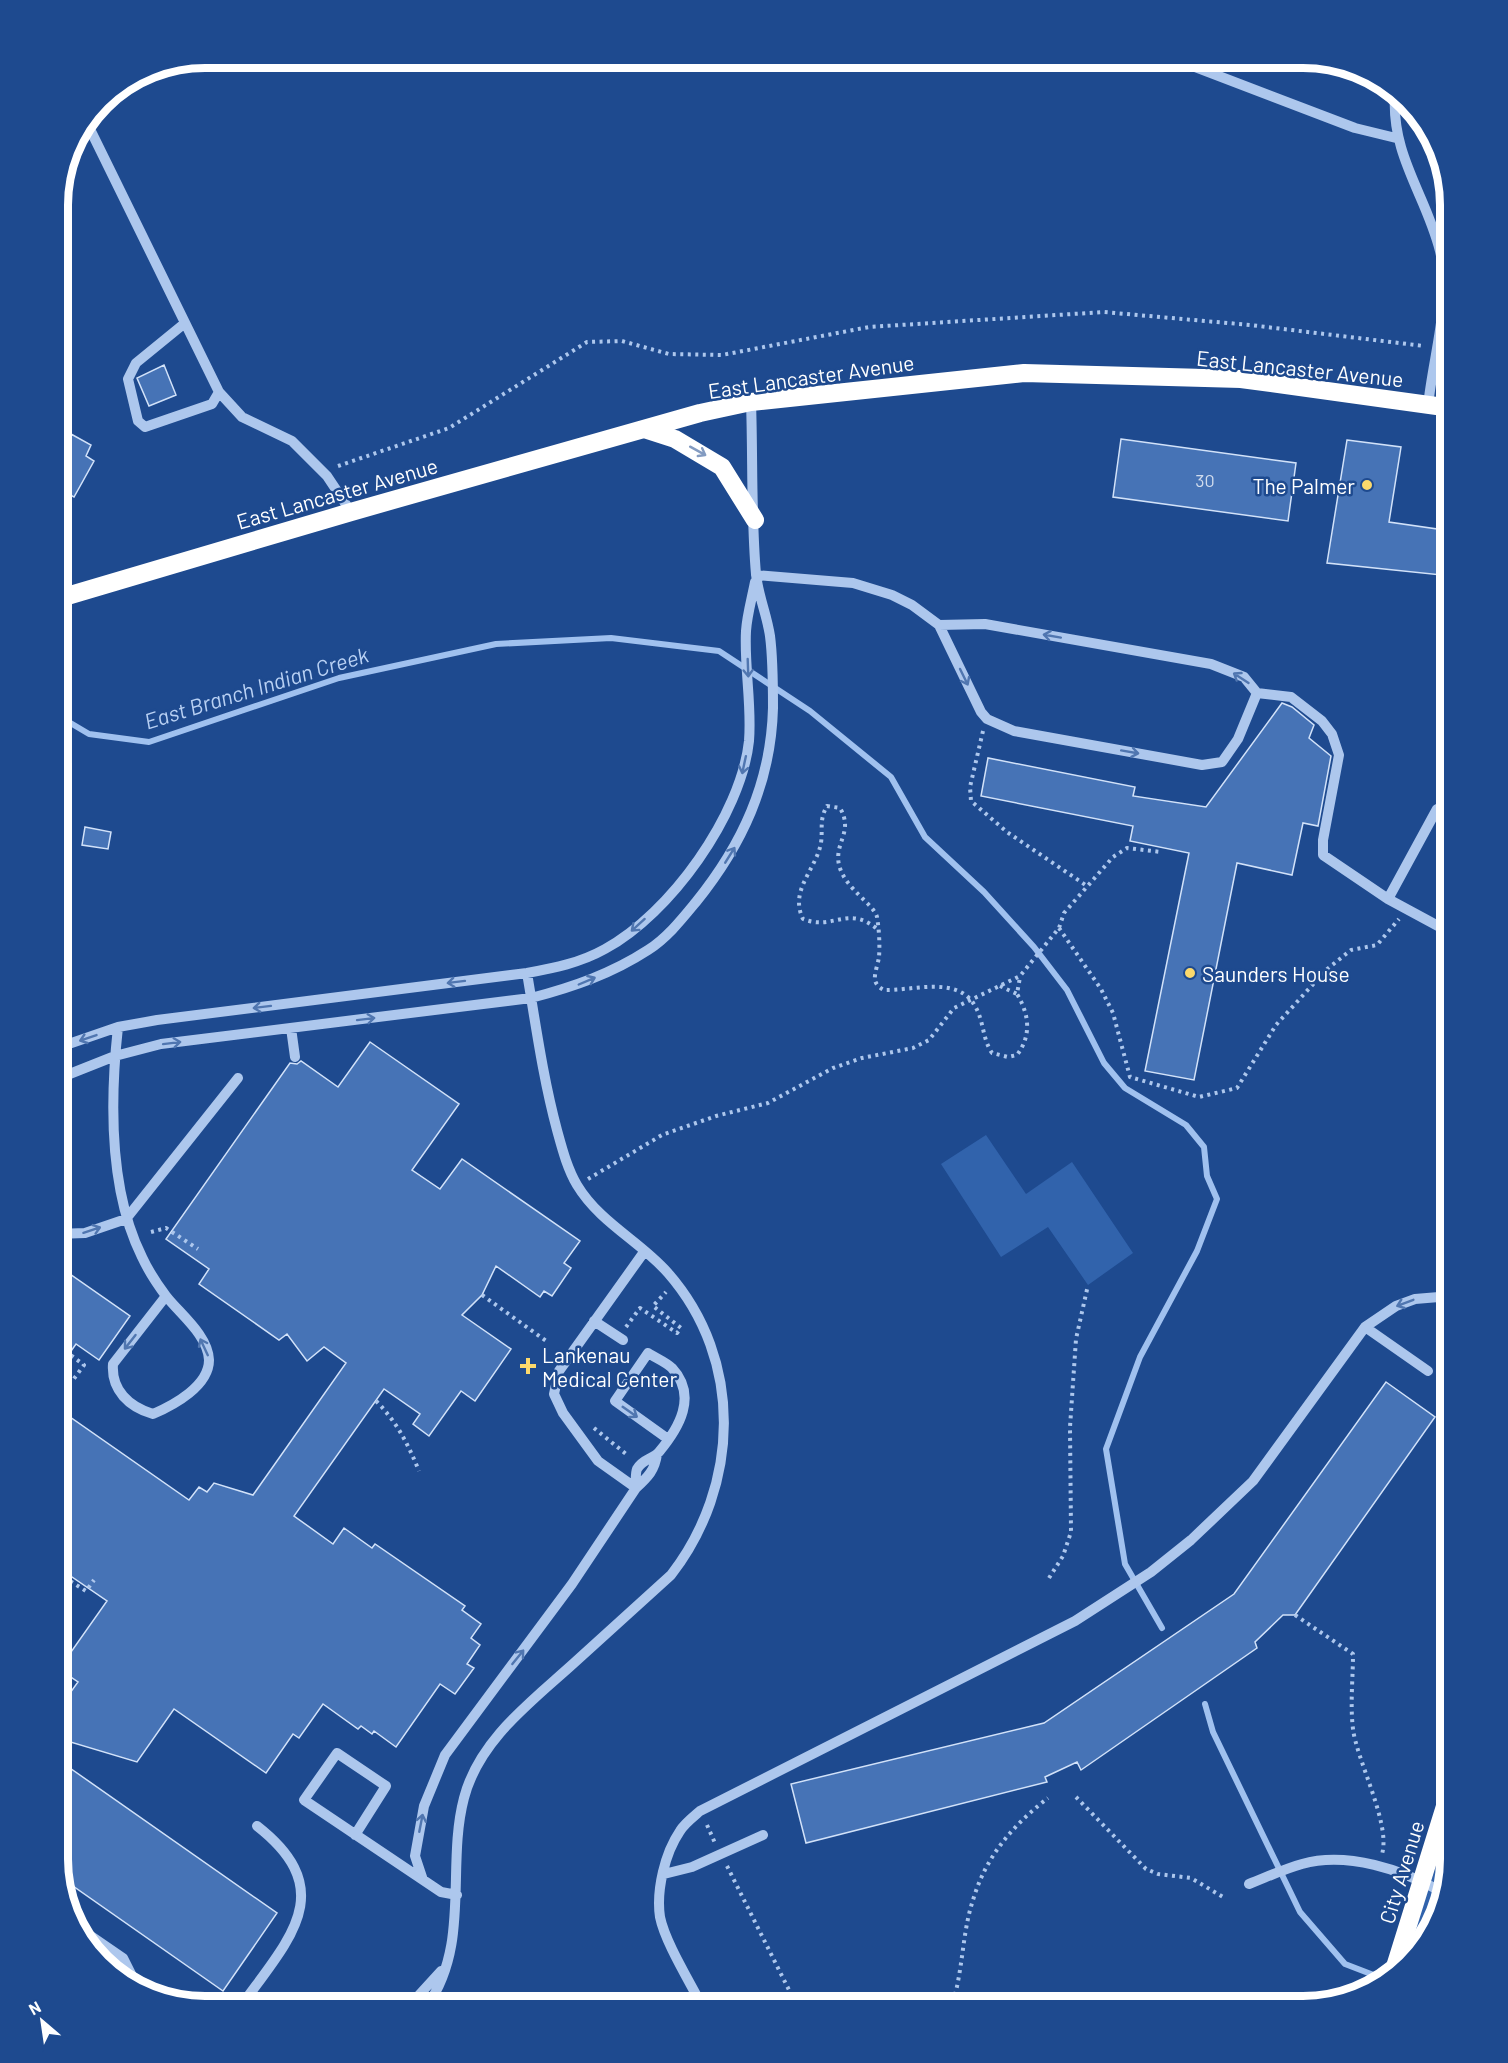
<svg xmlns="http://www.w3.org/2000/svg" width="1508" height="2063" font-family="Barlow,sans-serif">
	<style>
		.green { fill: #3163ac }
		.lines { fill: none; stroke-linecap: round; stroke-linejoin: round }
		.stream { stroke: #a0c1ef; stroke-width: 6 }
		.building { fill: #4673b6; stroke: #d2e2f9; stroke-width: 1.5 }
		.path { stroke: #adc7ed; stroke-width: 4; stroke-dasharray: 3 4.5; stroke-linecap: butt }
		.minor { stroke: #adc7ed; stroke-width: 10 }
		.highway { stroke: #fff; stroke-width: 18 }
		.oneway { stroke: #839bc1 }
		.oneway2 { stroke: #5076b0 }
		.poi-dot { fill: #fcd96c; stroke: #1e4a8f; stroke-width: 2 }
		.labels { text-anchor: middle; dominant-baseline: central; stroke-width: 5; stroke-linejoin: round; paint-order: stroke }
		.number-label { font-size: 18px; fill: #d1dced }
		.street-label { font-size: 21px; fill: #fff; stroke: #1e4a8f }
		.poi-label { font-size: 21px; fill: #fff; stroke: #1e4a8f; text-anchor: start }
		.water-label { font-size: 22px; font-style: italic; fill: #b9d1f4; stroke: #1e4a8f }
		.rim { fill: none; stroke: #fff; stroke-width: 8 }
	</style>
	<rect width="100%" height="100%" fill="#1e4a8f"/>
	<path class="green" d="M 986,1135 L 1026,1194 L 1072,1162 L 1133,1253 L 1088,1285 L 1048,1227 L 1001,1257 L 941,1164 Z
		M 1436,1867 L 1447,1873 L 1431,1932 L 1404,1960 Z"/>
	<g class="lines">
		<path class="stream" d="M 57,715 L 89,734 L 149,742 L 339,678 L 496,644 L 611,638 L 719,651 L 810,711 L 891,777 L 925,837 L 984,892 L 1034,947 L 1067,990 L 1104,1063 L 1125,1088 L 1186,1125 L 1204,1147 L 1207,1176 L 1217,1199 L 1197,1251 L 1140,1357 L 1106,1449 L 1125,1564 L 1162,1628
			M 1205,1704 L 1213,1732 L 1300,1912 L 1345,1964 L 1384,1979"/>
	</g>
	<path class="building" d="M 164,365 L 176,395 L 149,406 L 137,378 Z
		M 71,434 L 91,445 L 86,456 L 94,461 L 74,497 L 57,488 L 57,459 Z
		M 1121,439 L 1296,463 L 1288,521 L 1113,497 Z
		M 1347,440 L 1401,447 L 1389,522 L 1451,531 L 1451,576 L 1327,563 Z
		M 1282,703 L 1292,707 L 1314,725 L 1309,738 L 1331,756 L 1318,826 L 1303,823 L 1292,875 L 1237,863 L 1194,1080 L 1145,1071 L 1189,853 L 1130,841 L 1133,826 L 981,796 L 988,758 L 1135,787 L 1133,796 L 1206,807 Z
		M 85,827 L 111,832 L 108,849 L 82,845 Z
		M 370,1042 L 459,1104 L 412,1170 L 440,1189 L 462,1159 L 580,1241 L 564,1263 L 571,1268 L 552,1296 L 544,1291 L 540,1297 L 496,1266 L 482,1295 L 462,1315 L 511,1349 L 475,1401 L 461,1391 L 429,1436 L 413,1424 L 420,1414 L 384,1389 L 294,1516 L 333,1544 L 344,1528 L 372,1548 L 375,1544 L 465,1606 L 462,1610 L 481,1624 L 471,1638 L 480,1645 L 467,1664 L 474,1668 L 455,1694 L 440,1684 L 396,1747 L 374,1731 L 372,1734 L 361,1726 L 358,1729 L 323,1704 L 299,1738 L 293,1734 L 266,1773 L 174,1709 L 137,1762 L 57,1738 L 57,1711 L 78,1682 L 59,1669 L 107,1601 L 69,1575 L 57,1591 L 57,1408 L 189,1500 L 199,1487 L 207,1492 L 214,1483 L 253,1495 L 346,1363 L 324,1347 L 307,1361 L 287,1334 L 279,1340 L 199,1284 L 209,1269 L 166,1239 L 290,1063 L 297,1064 L 301,1061 L 338,1087 Z
		M 57,1265 L 130,1316 L 99,1360 L 76,1344 L 57,1371 Z
		M 1386,1382 L 1435,1417 L 1295,1615 L 1283,1615 L 1255,1642 L 1257,1648 L 1081,1770 L 1077,1762 L 1045,1777 L 1047,1782 L 806,1843 L 791,1784 L 1044,1723 L 1234,1594 Z
		M 57,1759 L 277,1913 L 223,1991 L 63,1879 L 57,1858 Z"/>
	<g class="lines">
		<path class="path" d="M 338,466 L 449,428 L 587,342 L 622,341 L 669,354 L 722,355 L 869,327 L 1104,312 L 1250,325 L 1424,346
			M 983,731 L 970,787 L 971,801 L 1007,832 L 1087,886
			M 876,928 C 847,905 833,931 803,919 C 789,890 816,870 821,843 C 823,828 819,820 827,806 L 840,808 C 854,832 834,842 839,865 C 845,889 874,904 877,917 C 879,929 880,944 879,957 C 878,964 874,974 875,980 C 876,985 880,988 884,990 C 912,991 958,975 975,1006 C 984,1021 982,1038 992,1053 L 1008,1057 L 1017,1055 C 1032,1035 1029,1014 1017,994 L 1020,977
			M 1059,928 L 1101,989 L 1113,1013 L 1130,1077 L 1199,1097 L 1237,1088 L 1276,1025 L 1326,970 L 1351,950 L 1377,945 L 1399,919
			M 1000,986 L 1017,994
			M 588,1179 L 662,1135 L 716,1116 L 768,1103 L 833,1068 L 862,1058 L 913,1048 L 929,1040 L 954,1008 L 1020,976 L 1059,928 L 1064,913 L 1113,857 L 1127,848 L 1161,852
			M 151,1232 L 166,1228 L 198,1249
			M 482,1295 L 549,1343
			M 626,1327 L 640,1308 L 677,1333 L 681,1328 L 653,1306 L 666,1292
			M 65,1351 L 84,1365 L 73,1380
			M 376,1401 C 397,1422 408,1444 419,1471
			M 594,1428 L 626,1454
			M 1049,1578 L 1063,1556 L 1071,1532 L 1070,1427 L 1076,1339 L 1088,1285
			M 57,1599 L 70,1581 L 86,1591 L 94,1580
			M 1295,1615 L 1353,1654 C 1353,1678 1350,1705 1353,1729 C 1357,1761 1391,1824 1382,1854
			M 1076,1797 L 1146,1869 L 1158,1874 L 1191,1878 L 1223,1897
			M 707,1825 L 715,1843
			M 727,1866 L 797,2006
			M 955,1995 C 963,1964 963,1930 973,1900 C 986,1856 1013,1825 1048,1798
			M 974,2001 L 974,2006"/>
		<path class="minor" d="M 1169,57 L 1355,128 L 1396,138
			M 1395,94 C 1391,156 1426,195 1440,251 C 1452,300 1433,356 1428,406
			M 86,121 L 219,392 L 242,417 L 292,441 L 327,476 L 351,512
			M 185,323 L 136,363 L 128,379 L 138,421 L 145,427 L 212,404 L 219,392
			M 756,575 L 853,583 L 892,595 L 912,605 L 939,625 L 981,712 L 987,719 L 1014,731 L 1202,765 L 1222,762 L 1238,739 L 1257,693 L 1244,677 L 1211,664 L 985,624 L 939,625
			M 1257,693 L 1291,697 L 1322,721 L 1332,734 L 1339,755 L 1323,840 L 1323,855 L 1388,899 L 1451,933
			M 1388,899 L 1437,809
			M 1443,929 L 1451,911
			M 118,1027 C 110,1100 109,1191 142,1257 C 148,1270 157,1284 166,1296 C 180,1314 208,1335 209,1360 C 209,1386 174,1405 153,1414 C 129,1407 111,1390 113,1364 L 166,1296
			M 291,1028 L 295,1057
			M 57,1048 L 118,1027 L 157,1020 L 527,973 C 554,968 580,963 605,949 C 670,914 741,815 749,741 C 752,704 744,667 746,631 C 747,615 752,598 755,582
			M 57,1079 L 115,1056 L 161,1044 L 531,998 C 573,987 611,974 648,950 C 667,938 682,919 696,902 C 742,845 771,783 773,708 C 773,685 773,659 770,636 C 767,615 758,595 756,574 C 751,517 753,459 751,402
			M 57,1234 L 85,1233 L 126,1219 L 238,1078
			M 594,1321 L 623,1340
			M 1365,1327 L 1428,1371
			M 636,1488 L 598,1461 L 563,1413 L 554,1394 L 559,1371 L 644,1252
			M 636,1488 C 636,1482 635,1474 637,1469 C 642,1459 653,1459 659,1452 C 679,1428 698,1396 672,1368 C 666,1362 656,1358 648,1353 L 615,1401 L 668,1439
			M 355,1835 L 386,1786 L 337,1753 L 304,1800 L 441,1892 L 457,1895
			M 664,1874 L 692,1867 L 763,1835
			M 423,1880 L 415,1856 L 424,1806 L 445,1755 L 572,1584 L 636,1488 C 648,1477 655,1470 657,1454
			M 1249,1884 C 1267,1877 1284,1869 1302,1864 C 1347,1851 1403,1870 1442,1892
			M 75,1925 L 123,1958 L 138,1988
			M 241,2006 C 289,1939 340,1891 257,1826
			M 409,2006 L 441,1971
			M 427,2006 C 471,1944 446,1866 464,1798 C 479,1740 531,1702 574,1663 C 606,1634 639,1604 671,1575 C 740,1486 744,1360 668,1273 C 640,1241 600,1223 577,1185 C 567,1168 562,1148 557,1130 C 543,1078 536,1026 527,973
			M 702,2006 C 690,1982 665,1942 660,1917 C 656,1890 665,1853 680,1831 C 684,1824 693,1817 700,1811 L 1075,1621 L 1151,1572 L 1191,1540 L 1253,1481 L 1365,1327 L 1396,1306 L 1415,1299 L 1451,1296"/>
		<path class="highway" d="M 644,429 L 675,439 L 722,467 L 755,520
			M 57,599 L 351,512 L 700,413 L 751,402 L 1024,373 L 1241,379 L 1451,408
			M 1394,1970 L 1451,1787"/>
	</g>
	<defs><path id="oneway-shaft" d="M-6 0H5M1.5-3L5.5 0L1.5 3" fill="none" stroke-width="1.6" stroke-linecap="round" stroke-linejoin="round" transform="scale(1.5)"/></defs>
	<use class="oneway" href="#oneway-shaft" transform="translate(698 451) rotate(29)"/>
	<g class="oneway2">
		<use href="#oneway-shaft" transform="translate(1052 636) rotate(-170)"/>
		<use href="#oneway-shaft" transform="translate(748 668) rotate(88)"/>
		<use href="#oneway-shaft" transform="translate(964 677) rotate(64)"/>
		<use href="#oneway-shaft" transform="translate(1241 678) rotate(-147)"/>
		<use href="#oneway-shaft" transform="translate(1130 752) rotate(10)"/>
		<use href="#oneway-shaft" transform="translate(744 765) rotate(102)"/>
		<use href="#oneway-shaft" transform="translate(730 855) rotate(-58)"/>
		<use href="#oneway-shaft" transform="translate(638 925) rotate(138)"/>
		<use href="#oneway-shaft" transform="translate(587 981) rotate(-23)"/>
		<use href="#oneway-shaft" transform="translate(456 982) rotate(173)"/>
		<use href="#oneway-shaft" transform="translate(262 1007) rotate(173)"/>
		<use href="#oneway-shaft" transform="translate(366 1019) rotate(-7)"/>
		<use href="#oneway-shaft" transform="translate(88 1038) rotate(161)"/>
		<use href="#oneway-shaft" transform="translate(172 1043) rotate(-7)"/>
		<use href="#oneway-shaft" transform="translate(92 1230) rotate(-18)"/>
		<use href="#oneway-shaft" transform="translate(1405 1303) rotate(159)"/>
		<use href="#oneway-shaft" transform="translate(130 1342) rotate(128)"/>
		<use href="#oneway-shaft" transform="translate(204 1347) rotate(-115)"/>
		<use href="#oneway-shaft" transform="translate(630 1412) rotate(35)"/>
		<use href="#oneway-shaft" transform="translate(518 1657) rotate(-51)"/>
		<use href="#oneway-shaft" transform="translate(421 1823) rotate(-79)"/>
	</g>
	<g class="poi-dot">
		<circle cx="1367" cy="485" r="6"/>
		<circle cx="1190" cy="973" r="6"/>
		<path d="M525 1357h6v6h6v6h-6v6h-6v-6h-6v-6h6z"/>
	</g>
	<g class="labels">
		<g class="number-label">
			<text x="1205" y="480">30</text>
		</g>
		<g class="street-label">
			<text transform="translate(1300 368) rotate(6)">East Lancaster Avenue</text>
			<text transform="translate(811 376) rotate(-8)">East Lancaster Avenue</text>
			<text transform="translate(337 493) rotate(-16)">East Lancaster Avenue</text>
			<text transform="translate(1401 1872) rotate(-73)">City Avenue</text>
		</g>
		<g class="poi-label">
			<text x="1355" y="485" text-anchor="end">The Palmer</text>
			<text x="1202" y="973">Saunders House</text>
			<text x="542" y="1354">Lankenau<tspan x="542" dy="24">Medical Center</tspan></text>
		</g>
		<g class="water-label">
			<text transform="translate(256 687) rotate(-17)">East Branch Indian Creek</text>
		</g>
	</g>
	<path d="M0 0H1508V2063H0ZM205 68H1303A137 137 0 0 1 1440 205V1859A137 137 0 0 1 1303 1996H205A137 137 0 0 1 68 1859V205A137 137 0 0 1 205 68Z" fill="#1e4a8f" fill-rule="evenodd"/>
	<path class="rim" d="M205 68H1303A137 137 0 0 1 1440 205V1859A137 137 0 0 1 1303 1996H205A137 137 0 0 1 68 1859V205A137 137 0 0 1 205 68Z"/>
	<g transform="translate(42 2021) rotate(331)" stroke="#1e4a8f" stroke-width="4.5" paint-order="stroke">
	<path d="M0-4.5L10 22L0 15L-10 22Z" fill="#ffffff"/>
	<text y="-9" font-size="16" font-weight="bold" text-anchor="middle" fill="#ffffff">N</text>
	</g>
</svg>
